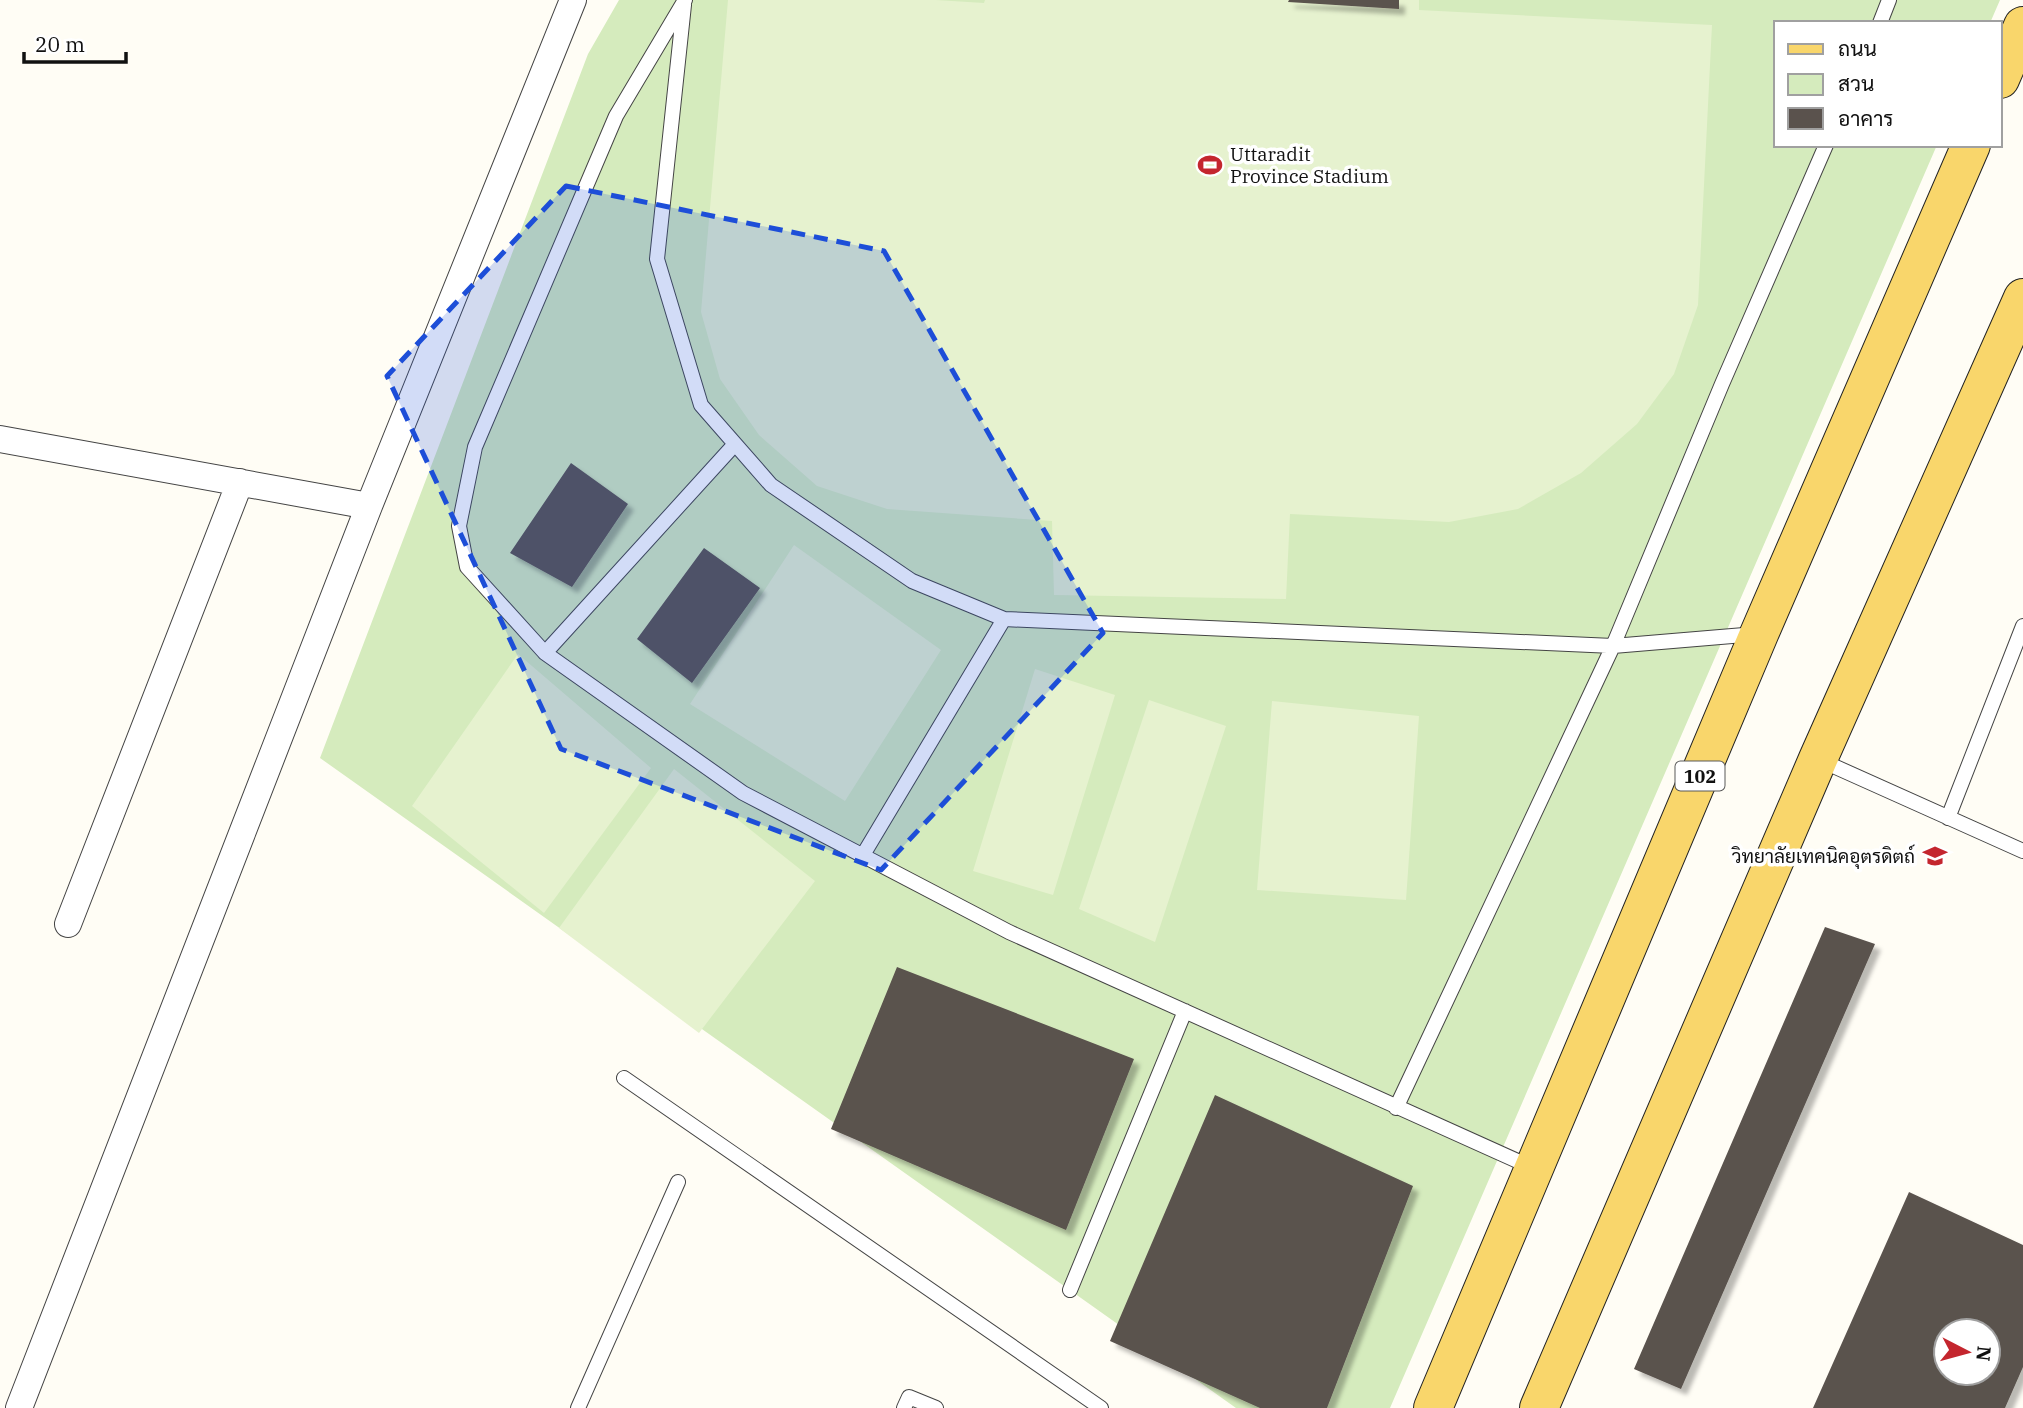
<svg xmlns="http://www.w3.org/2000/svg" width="2023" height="1408" font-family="'IBM Plex Serif',Sarabun,serif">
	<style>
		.green { fill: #d5ebbd }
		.pitch { fill: #e6f2cf }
		.building { fill: #5a524d; fill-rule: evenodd; filter: url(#shadow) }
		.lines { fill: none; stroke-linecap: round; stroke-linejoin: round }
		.service-casing { stroke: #444; stroke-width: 16 }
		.minor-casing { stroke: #444; stroke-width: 28 }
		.primary-casing { stroke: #222; stroke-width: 40 }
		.service { stroke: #fff; stroke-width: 14 }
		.minor { stroke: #fff; stroke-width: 26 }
		.primary { stroke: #f9d66b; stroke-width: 38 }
		.marked { fill: #1d4ed8; fill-opacity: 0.2; stroke: #1d4ed8; stroke-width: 5; stroke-dasharray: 14 9; stroke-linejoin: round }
		.labels { text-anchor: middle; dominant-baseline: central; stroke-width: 7; stroke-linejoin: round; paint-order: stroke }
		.shield { fill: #fff; stroke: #585858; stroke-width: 2 }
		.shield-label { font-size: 18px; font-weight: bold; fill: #111 }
		.poi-label { font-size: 19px; fill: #111; stroke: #fff; text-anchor: start }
	</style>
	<defs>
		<filter id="shadow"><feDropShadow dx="6" dy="6" stdDeviation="2" flood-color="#0004"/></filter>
	</defs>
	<rect width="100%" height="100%" fill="#fffdf5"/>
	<path class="green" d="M 619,0 L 2000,0 L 1990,23 L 1776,23 L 1776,145 L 1937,145 L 1390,1408 L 1236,1408 L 320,758 L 588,54 Z"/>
	<path class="pitch" d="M 728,0 L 936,0 L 984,3 L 985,0 L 1419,0 L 1419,10 L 1712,25 L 1698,305 L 1674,374 L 1637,424 L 1581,473 L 1518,509 L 1449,522 L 1290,514 L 1286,599 L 1054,595 L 1052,521 L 887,509 L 817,486 L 759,435 L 720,379 L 701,312 Z
		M 794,545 L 941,650 L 845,801 L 690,704 Z
		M 518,654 L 651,768 L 544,913 L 412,806 Z
		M 1035,669 L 1115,695 L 1053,895 L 973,871 Z
		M 1149,700 L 1226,726 L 1155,942 L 1079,909 Z
		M 1272,701 L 1419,716 L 1406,900 L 1257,890 Z
		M 674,769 L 815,881 L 699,1033 L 559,928 Z"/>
	<path class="building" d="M 1289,0 L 1399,0 L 1399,9 L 1288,2 Z
		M 571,463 L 628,504 L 572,587 L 510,553 Z
		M 704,548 L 760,588 L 692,683 L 637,639 Z
		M 1825,927 L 1875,944 L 1681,1389 L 1634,1369 Z
		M 897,967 L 1134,1059 L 1066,1230 L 831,1129 Z
		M 1215,1095 L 1413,1186 L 1327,1408 L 1260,1408 L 1110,1341 Z
		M 1909,1192 L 2023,1245 L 2023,1367 L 2005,1408 L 1813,1408 ZM 1946,1331 L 1988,1331 L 1988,1373 L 1946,1373 Z"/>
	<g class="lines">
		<g class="service-casing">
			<path id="service" d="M 685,0 L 616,116 L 475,447 L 459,526 L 467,567 L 545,653 L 743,793 L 1009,932 L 1533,1168
				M 684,5 L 657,259 L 701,405 L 771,485 L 912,581 L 1004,619 L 1613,646 L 1756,634
				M 1880,23 L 1889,0
				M 545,653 L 735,444
				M 1820,760 L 2023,851
				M 1948,818 L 2023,626
				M 863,855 L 1004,619
				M 624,1078 L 1101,1408
				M 1396,1108 L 1613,646 L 1722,384 L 1826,145
				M 1070,1290 L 1185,1011
				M 578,1408 L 678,1182
				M 904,1408 L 909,1397 L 936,1408"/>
		</g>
		<g class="minor-casing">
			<path id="minor" d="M 0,439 L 369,506
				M 68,924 L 240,482
				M 19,1408 L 369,506 L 573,0"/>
		</g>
		<g class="primary-casing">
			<path id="primary" d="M 2000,79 L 2023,26
				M 1433,1408 L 1759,634 L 1971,145
				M 1539,1408 L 1818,759 L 2023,298"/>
		</g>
		<use href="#service" class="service"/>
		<use href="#minor" class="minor"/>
		<use href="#primary" class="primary"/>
	</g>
	<path class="marked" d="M 566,186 L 884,251 L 1103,633 L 881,870 L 561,749 L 387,376 Z"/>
	<defs>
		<g id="stadium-bare" transform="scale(1.89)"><path d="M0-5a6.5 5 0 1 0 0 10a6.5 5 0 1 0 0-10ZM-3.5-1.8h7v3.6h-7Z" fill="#c4262e" stroke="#fff" stroke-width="2.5" paint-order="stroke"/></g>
		<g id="university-bare" transform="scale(1.89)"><path d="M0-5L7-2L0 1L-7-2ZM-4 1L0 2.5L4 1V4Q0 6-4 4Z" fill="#c4262e" stroke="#fff" stroke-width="2.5" paint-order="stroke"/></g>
	</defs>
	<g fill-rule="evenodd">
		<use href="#stadium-bare" x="1210" y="165"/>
		<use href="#university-bare" x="1935" y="856"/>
	</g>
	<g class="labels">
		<rect class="shield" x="1675.5" y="761.5" width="49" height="29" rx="5"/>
		<g class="shield-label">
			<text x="1700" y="776">102</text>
		</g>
		<g class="poi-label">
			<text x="1230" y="154">Uttaradit<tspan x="1230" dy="22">Province Stadium</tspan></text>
			<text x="1915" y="856" text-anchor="end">วิทยาลัยเทคนิคอุตรดิตถ์</text>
		</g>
	</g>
	<rect x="1774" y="21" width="228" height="126" fill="#ffffff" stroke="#a0a0a0" stroke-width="2"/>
	<rect x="1788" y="44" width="35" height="10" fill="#f9d66b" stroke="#a0a0a0" stroke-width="2"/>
	<text x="1838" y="56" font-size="21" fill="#111111">ถนน</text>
	<rect x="1788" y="74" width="35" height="21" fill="#d5ebbd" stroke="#a0a0a0" stroke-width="2"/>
	<text x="1838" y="91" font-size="21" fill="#111111">สวน</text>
	<rect x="1788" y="108" width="35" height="21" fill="#5a524d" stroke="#a0a0a0" stroke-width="2"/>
	<text x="1838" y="126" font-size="21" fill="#111111">อาคาร</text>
	<g transform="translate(1967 1352) rotate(96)"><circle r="33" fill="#ffffff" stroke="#a0a0a0" stroke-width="2"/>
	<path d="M0-5L12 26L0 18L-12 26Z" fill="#c4262e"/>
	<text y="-10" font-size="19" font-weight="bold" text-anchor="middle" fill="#111111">N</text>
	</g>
	<path d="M24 52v10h102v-10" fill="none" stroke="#111111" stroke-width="3.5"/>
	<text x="35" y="52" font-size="21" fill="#111111" stroke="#ffffff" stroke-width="5" paint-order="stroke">20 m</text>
</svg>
